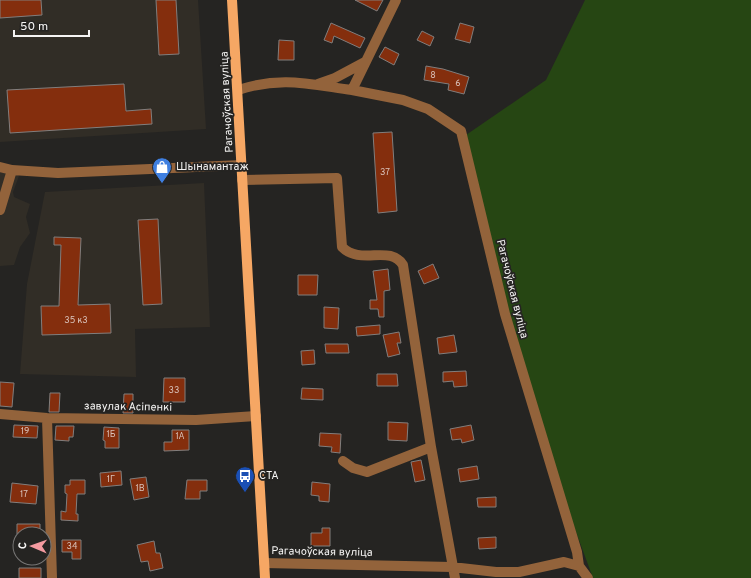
<svg xmlns="http://www.w3.org/2000/svg" width="751" height="578" font-family="Overpass,sans-serif">
	<style>
		.built { fill: #312d26 }
		.green { fill: #264613 }
		.building { fill: #842e0d; stroke: #817e7d }
		.lines { fill: none; stroke-linecap: round; stroke-linejoin: round }
		.minor { stroke: #93633b; stroke-width: 10 }
		.major { stroke: #f6a764; stroke-width: 10 }
		.labels { text-anchor: middle; dominant-baseline: central; stroke-width: 3.5; stroke-linejoin: round; paint-order: stroke }
		.number-label { font-size: 9px; fill: #d9c2ba }
		.street-label { font-size: 11px; fill: #f5f4f3; stroke: #252422 }
		.poi-label { font-size: 11px; fill: #f5f4f3; stroke: #252422; text-anchor: start }
	</style>
	<rect width="100%" height="100%" fill="#252422"/>
	<path class="built" d="M 0,0 L 198,0 L 206,129 L 0,142 Z
		M 0,172 L 19,176 L 13,192 L 14,197 L 30,204 L 26,217 L 30,233 L 20,247 L 14,265 L 0,266 Z
		M 204,183 L 210,327 L 135,329 L 136,377 L 20,374 L 27,284 L 45,192 Z"/>
	<path class="green" d="M 585,0 L 751,0 L 751,578 L 593,578 L 562,494 L 506,312 L 466,135 L 546,80 Z"/>
	<path class="building" d="M 0,0 L 41,0 L 42,15 L 0,18 Z
		M 156,0 L 176,0 L 179,54 L 159,55 Z
		M 355,0 L 383,0 L 377,11 Z
		M 331,23 L 365,38 L 360,48 L 334,36 L 332,43 L 324,40 Z
		M 460,23 L 474,27 L 470,43 L 455,39 Z
		M 422,31 L 434,37 L 430,46 L 417,40 Z
		M 279,40 L 294,41 L 294,60 L 278,60 Z
		M 385,47 L 399,54 L 394,65 L 379,57 Z
		M 426,66 L 443,69 L 469,77 L 464,94 L 448,90 L 449,84 L 424,80 Z
		M 124,84 L 126,111 L 151,109 L 152,124 L 10,133 L 7,90 Z
		M 392,132 L 397,211 L 378,213 L 373,133 Z
		M 158,219 L 162,304 L 143,305 L 138,220 Z
		M 54,237 L 81,238 L 78,305 L 110,304 L 111,333 L 42,335 L 41,306 L 59,306 L 61,245 L 54,245 Z
		M 433,264 L 439,278 L 424,284 L 418,271 Z
		M 388,269 L 390,290 L 384,291 L 384,317 L 379,317 L 378,309 L 370,309 L 370,300 L 377,300 L 373,271 Z
		M 298,275 L 318,275 L 317,295 L 298,295 Z
		M 324,307 L 339,308 L 338,329 L 324,328 Z
		M 380,325 L 380,334 L 357,336 L 356,327 Z
		M 399,332 L 401,343 L 397,343 L 400,354 L 388,357 L 383,335 Z
		M 454,335 L 457,352 L 439,354 L 437,338 Z
		M 325,344 L 348,344 L 349,353 L 326,353 Z
		M 314,350 L 315,364 L 302,365 L 301,351 Z
		M 466,371 L 467,386 L 454,387 L 453,381 L 443,382 L 443,372 Z
		M 377,374 L 397,374 L 398,386 L 377,386 Z
		M 164,378 L 185,378 L 185,402 L 163,402 Z
		M 0,382 L 14,383 L 12,407 L 0,406 Z
		M 302,388 L 323,389 L 323,400 L 301,399 Z
		M 50,393 L 60,393 L 59,412 L 49,412 Z
		M 124,394 L 133,394 L 133,413 L 123,413 Z
		M 388,422 L 408,423 L 407,441 L 388,440 Z
		M 14,425 L 38,426 L 37,438 L 13,437 Z
		M 471,425 L 474,440 L 462,443 L 461,439 L 452,440 L 450,429 Z
		M 56,426 L 74,426 L 73,437 L 69,437 L 69,441 L 55,440 Z
		M 104,427 L 119,428 L 119,448 L 105,448 L 105,441 L 103,440 Z
		M 172,430 L 189,430 L 189,450 L 164,451 L 164,442 L 172,442 Z
		M 320,433 L 341,434 L 340,453 L 331,452 L 332,447 L 319,446 Z
		M 421,460 L 425,480 L 415,482 L 411,462 Z
		M 477,466 L 479,479 L 460,482 L 458,469 Z
		M 121,471 L 122,485 L 101,487 L 100,473 Z
		M 146,477 L 149,497 L 134,500 L 130,479 Z
		M 70,480 L 85,480 L 85,494 L 77,494 L 76,514 L 78,514 L 78,521 L 61,520 L 61,511 L 66,512 L 67,494 L 65,493 L 65,485 L 70,485 Z
		M 187,480 L 207,480 L 207,491 L 200,491 L 200,499 L 185,499 Z
		M 312,482 L 330,484 L 329,502 L 319,501 L 319,496 L 311,495 Z
		M 12,483 L 38,486 L 36,504 L 10,502 Z
		M 496,497 L 496,507 L 478,507 L 477,498 Z
		M 17,524 L 40,524 L 40,534 L 17,534 Z
		M 322,528 L 330,528 L 330,546 L 311,546 L 311,533 L 322,533 Z
		M 496,537 L 496,548 L 479,549 L 478,538 Z
		M 62,540 L 81,540 L 81,559 L 72,559 L 72,552 L 62,552 Z
		M 154,541 L 156,553 L 160,553 L 163,568 L 150,571 L 148,561 L 141,562 L 137,545 Z
		M 19,568 L 41,568 L 41,578 L 19,578 Z"/>
	<g class="lines">
		<path class="minor" d="M 318,84 L 335,78 L 365,62
			M 238,90 C 281,76 308,84 352,90 L 396,0
			M 352,90 L 403,100 L 428,109 L 461,131 L 505,314 L 577,552 L 579,566 L 588,578
			M 0,167 L 12,170 L 58,173 L 242,165
			M 242,180 L 337,178 L 342,247 C 361,266 390,244 403,265 L 431,447 L 455,578
			M 0,210 L 12,170
			M 0,414 L 47,418 L 196,420 L 256,416
			M 47,418 L 52,578
			M 343,461 L 353,468 L 367,472 L 431,447
			M 264,563 L 452,567 L 496,572 L 519,572 L 564,562 L 579,566"/>
		<path class="major" d="M 232,0 L 265,578"/>
	</g>
	<defs>
		<g id="shop-pin" transform="scale(1)"><path d="M0 17L-7.5 6A9.5 9.5 0 1 1 7.5 6Z" fill="#3f7fe0" stroke="#252422"/><path d="M-5-2.5h2.3a2.7 3.5 0 0 1 5.4 0H5L5.5 6h-11ZM-1.5-2.5h3a1.5 2.3 0 0 0-3 0Z" fill="#fff"/></g>
		<g id="bus-pin" transform="scale(1)"><path d="M0 17L-7.5 6A9.5 9.5 0 1 1 7.5 6Z" fill="#1a4fb4" stroke="#252422"/><path d="M-5-6H5V4H4V6H2V4H-2V6H-4V4H-5ZM-3.5-4V0h7V-4ZM-3.5 1.2v1.5H-2V1.2ZM2 1.2v1.5H3.5V1.2Z" fill="#fff"/></g>
	</defs>
	<g fill-rule="evenodd">
		<use href="#shop-pin" x="162" y="167"/>
		<use href="#bus-pin" x="245" y="476"/>
	</g>
	<g class="labels">
		<g class="number-label">
			<text x="433" y="75">8</text>
			<text x="458" y="83">6</text>
			<text x="385" y="172">37</text>
			<text x="76" y="320">35 к3</text>
			<text x="174" y="390">33</text>
			<text x="25" y="431">19</text>
			<text x="111" y="434">1Б</text>
			<text x="180" y="436">1А</text>
			<text x="111" y="479">1Г</text>
			<text x="140" y="488">1В</text>
			<text x="24" y="494">17</text>
			<text x="72" y="546">34</text>
		</g>
		<g class="street-label">
			<text transform="translate(227 102) rotate(-93)">Рагачоўская вуліца</text>
			<text transform="translate(512 289) rotate(76)">Рагачоўская вуліца</text>
			<text transform="translate(128 407) rotate(1)">завулак Асіпенкі</text>
			<text transform="translate(322 552) rotate(1)">Рагачоўская вуліца</text>
		</g>
		<g class="poi-label">
			<text x="176" y="167">Шынамантаж</text>
			<text x="259" y="476">СТА</text>
		</g>
	</g>
	<g transform="translate(32 546) rotate(272)"><circle r="19" fill="#252422" stroke="#787776"/>
	<path d="M0-3L7 15L0 10L-7 15Z" fill="#f49aa0"/>
	<text y="-6" font-size="11" font-weight="bold" text-anchor="middle" fill="#f5f4f3">С</text>
	</g>
	<path d="M14 30v6h75v-6" fill="none" stroke="#f5f4f3" stroke-width="2"/>
	<text x="20" y="30" font-size="12" fill="#f5f4f3" stroke="#252422" stroke-width="3" paint-order="stroke">50 m</text>
</svg>
